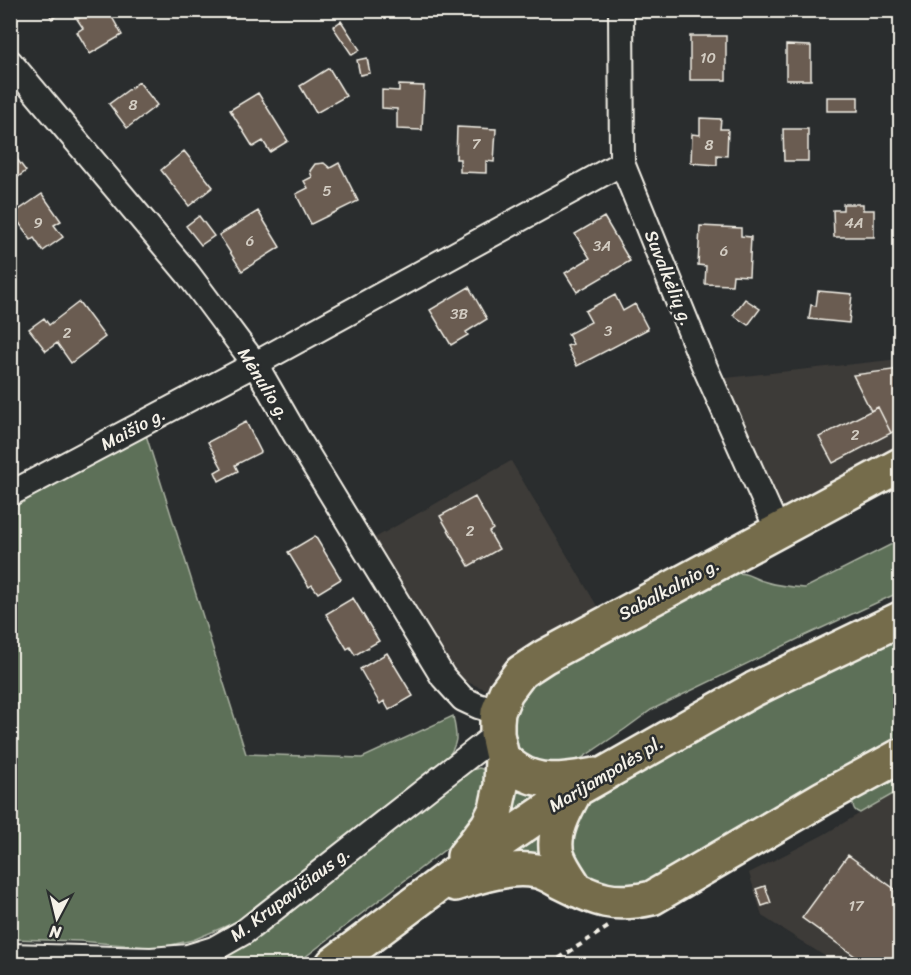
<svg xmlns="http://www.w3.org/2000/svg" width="911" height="975" font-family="Sriracha,sans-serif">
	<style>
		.built { fill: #3d3b38 }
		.green { fill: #5d6f58; stroke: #a8b0a0; stroke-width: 1.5 }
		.building { fill: #6a5c51; stroke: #f4f1e8; stroke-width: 1.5 }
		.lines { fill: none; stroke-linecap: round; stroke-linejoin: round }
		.minor-casing { stroke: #f4f1e8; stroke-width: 28 }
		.primary-casing { stroke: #f4f1e8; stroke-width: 38 }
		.path { stroke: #f4f1e8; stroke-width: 4; stroke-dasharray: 6 4.5; stroke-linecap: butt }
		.minor { stroke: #2a2d2e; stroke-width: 24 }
		.primary { stroke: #746c4b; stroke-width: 33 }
		.labels { text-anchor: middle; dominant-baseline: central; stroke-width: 5; stroke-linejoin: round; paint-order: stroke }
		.number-label { font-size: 15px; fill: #d2ccc2 }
		.street-label { font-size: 18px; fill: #f4f1e8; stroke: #2a2d2e }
	</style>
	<rect width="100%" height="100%" fill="#2a2d2e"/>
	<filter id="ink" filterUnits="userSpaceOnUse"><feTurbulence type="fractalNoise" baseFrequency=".0167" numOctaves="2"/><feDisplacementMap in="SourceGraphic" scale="12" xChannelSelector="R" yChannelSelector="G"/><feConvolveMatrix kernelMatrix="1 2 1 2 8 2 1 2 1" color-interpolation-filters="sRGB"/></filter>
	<g filter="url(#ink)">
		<path class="built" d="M 900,359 L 900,451 L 763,520 L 699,381 Z
			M 511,461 L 600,611 L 500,687 L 485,689 L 459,679 L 373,539 Z
			M 900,790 L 900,964 L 837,964 L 762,916 L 749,873 L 823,835 Z"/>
		<path class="green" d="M 146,435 L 246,754 L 362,758 L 453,716 C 457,737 459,741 447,759 L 238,921 L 193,940 L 157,948 L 80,941 L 11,939 L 11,507 Z
			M 900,540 L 900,592 L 800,638 L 651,710 L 625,729 L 573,764 L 558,770 L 527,760 L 518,747 L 513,732 L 514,716 L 520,699 L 531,683 L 545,671 L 728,575 C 747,570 748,577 766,582 C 779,586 791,587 805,588 Z
			M 900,636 L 900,739 L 890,744 L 657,878 L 636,886 L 606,886 L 586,875 L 577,868 L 568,828 L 576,814 L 589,803 L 722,727 L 826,672 Z
			M 479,768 L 486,770 L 492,777 L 469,831 L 296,964 L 207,964 L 214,963 L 260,937 L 469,771 Z
			M 900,772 L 900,790 L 860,813 C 855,811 853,809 853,803 L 857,797 Z
			M 514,780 L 550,790 L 510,817 Z
			M 546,827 L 546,856 L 499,860 Z"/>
		<path class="building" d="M 47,10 L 64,10 L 52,19 Z
			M 92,10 L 108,10 L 122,35 L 90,54 L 77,32 L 83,28 L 77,19 Z
			M 341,21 L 360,50 L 352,55 L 333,27 Z
			M 690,36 L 726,36 L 726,80 L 690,80 Z
			M 786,45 L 811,46 L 811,80 L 786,80 Z
			M 367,58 L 370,73 L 360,75 L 357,60 Z
			M 329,68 L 346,96 L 316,113 L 300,86 Z
			M 139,82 L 157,105 L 127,128 L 109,104 Z
			M 399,85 L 424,86 L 422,130 L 397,129 L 397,109 L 382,108 L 382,90 L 399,91 Z
			M 258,93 L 288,141 L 270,152 L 263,141 L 253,147 L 230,110 Z
			M 827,97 L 858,97 L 858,111 L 827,111 Z
			M 700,118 L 721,119 L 720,129 L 728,129 L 727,156 L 717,155 L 717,165 L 691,163 L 692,134 L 700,135 Z
			M 457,127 L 496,129 L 494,162 L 486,161 L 486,173 L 460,172 L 460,159 L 456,159 Z
			M 783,129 L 808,129 L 808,161 L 784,161 Z
			M 10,150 L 26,171 L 10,183 Z
			M 184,151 L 213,187 L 189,206 L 161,170 Z
			M 324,163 L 330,168 L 339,163 L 358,201 L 311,224 L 296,194 L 308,188 L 304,181 L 312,177 L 310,171 L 315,164 Z
			M 42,194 L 61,221 L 54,225 L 63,237 L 43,251 L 34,238 L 31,240 L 13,214 Z
			M 843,204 L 863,204 L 863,210 L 874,210 L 874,237 L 834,237 L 833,210 L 843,210 Z
			M 258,211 L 280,247 L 242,271 L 219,235 Z
			M 199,216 L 214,236 L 201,245 L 186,226 Z
			M 604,217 L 630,261 L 577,292 L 565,273 L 590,258 L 575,234 Z
			M 700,226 L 741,228 L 741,236 L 751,237 L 749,276 L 733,275 L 732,285 L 705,284 L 706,266 L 698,265 Z
			M 469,287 L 487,319 L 466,332 L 468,335 L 451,345 L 430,310 Z
			M 818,291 L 852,294 L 849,323 L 809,319 L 811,305 L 816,306 Z
			M 615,295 L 623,311 L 635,304 L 648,329 L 577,366 L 567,346 L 573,344 L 568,334 L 591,322 L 585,311 Z
			M 745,299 L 760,309 L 748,325 L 733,315 Z
			M 79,302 L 105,337 L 71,363 L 57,343 L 46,351 L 29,329 L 44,318 L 49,325 Z
			M 900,369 L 900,428 L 891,433 L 878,407 L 871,411 L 853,375 Z
			M 878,407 L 891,433 L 833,463 L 819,437 Z
			M 246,422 L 261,452 L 235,465 L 238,471 L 219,481 L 215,472 L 222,468 L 208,442 Z
			M 475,497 L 493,529 L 489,532 L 499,549 L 469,566 L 440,516 Z
			M 315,536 L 341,579 L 318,593 L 312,585 L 309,587 L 288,552 Z
			M 353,598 L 379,641 L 355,655 L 350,647 L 347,649 L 326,614 Z
			M 387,653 L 413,696 L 389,710 L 384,701 L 380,704 L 360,669 Z
			M 848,855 L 900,893 L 900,964 L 866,964 L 802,918 Z
			M 765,886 L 771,903 L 762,906 L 756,889 Z"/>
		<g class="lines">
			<g class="minor-casing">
				<path id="minor" d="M 621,10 L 622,163 L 703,363 L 778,531
					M 10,62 L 188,274 L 255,364 L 298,439 L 443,677 L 463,699 L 478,706 L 498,712
					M 10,494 L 255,364 L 622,163
					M 10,956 L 151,960 L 188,957 L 214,949 L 244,932 L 497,734"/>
			</g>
			<g class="primary-casing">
				<path id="primary" d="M 502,757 C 506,761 511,766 516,769 C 540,786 569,779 595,775
					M 576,790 C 566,808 550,836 558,857 C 562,868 571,880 577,890
					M 464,856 L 488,825 L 496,809 L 501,786 L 502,757 L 497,734 L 497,722 L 498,712 L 506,692 L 521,672 L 544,657 L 900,465
					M 455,884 C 481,875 510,866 537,871 C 546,873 555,879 563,883 C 597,900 613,907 652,898 L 823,798 L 900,756
					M 333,964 L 449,877 L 576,790 L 754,689 L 900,619"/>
			</g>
			<path class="path" d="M 550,964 L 608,927"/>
			<use href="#minor" class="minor"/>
			<use href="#primary" class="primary"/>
		</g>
	</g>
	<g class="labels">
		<g class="number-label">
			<text x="708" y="58">10</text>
			<text x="133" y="105">8</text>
			<text x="476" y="144">7</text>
			<text x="709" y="145">8</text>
			<text x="327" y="191">5</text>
			<text x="38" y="223">9</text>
			<text x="854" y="223">4A</text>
			<text x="250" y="241">6</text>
			<text x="602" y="246">3A</text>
			<text x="724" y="251">6</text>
			<text x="459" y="314">3B</text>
			<text x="608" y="331">3</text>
			<text x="67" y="333">2</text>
			<text x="855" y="435">2</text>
			<text x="470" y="531">2</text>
			<text x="856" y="906">17</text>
		</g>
		<g class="street-label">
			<text transform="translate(669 278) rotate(68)">Suvalkėlių g.</text>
			<text transform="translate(264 384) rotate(58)">Mėnulio g.</text>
			<text transform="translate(133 429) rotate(-28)">Maišio g.</text>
			<text transform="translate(669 589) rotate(-28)">Sabalkalnio g.</text>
			<text transform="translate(606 774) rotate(-31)">Marijampolės pl.</text>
			<text transform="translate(290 894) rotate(-37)">M. Krupavičiaus g.</text>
		</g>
	</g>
	<rect width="911" height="975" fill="none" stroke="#2a2d2e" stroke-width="36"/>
	<rect x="18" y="18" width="875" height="939" fill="none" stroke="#f4f1e8" stroke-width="2" filter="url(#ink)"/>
	<g transform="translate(57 918) rotate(187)" stroke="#2a2d2e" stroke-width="4.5" paint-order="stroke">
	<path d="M0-4.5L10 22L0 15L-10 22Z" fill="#f4f1e8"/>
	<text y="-9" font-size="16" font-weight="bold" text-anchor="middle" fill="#f4f1e8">N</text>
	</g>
</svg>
